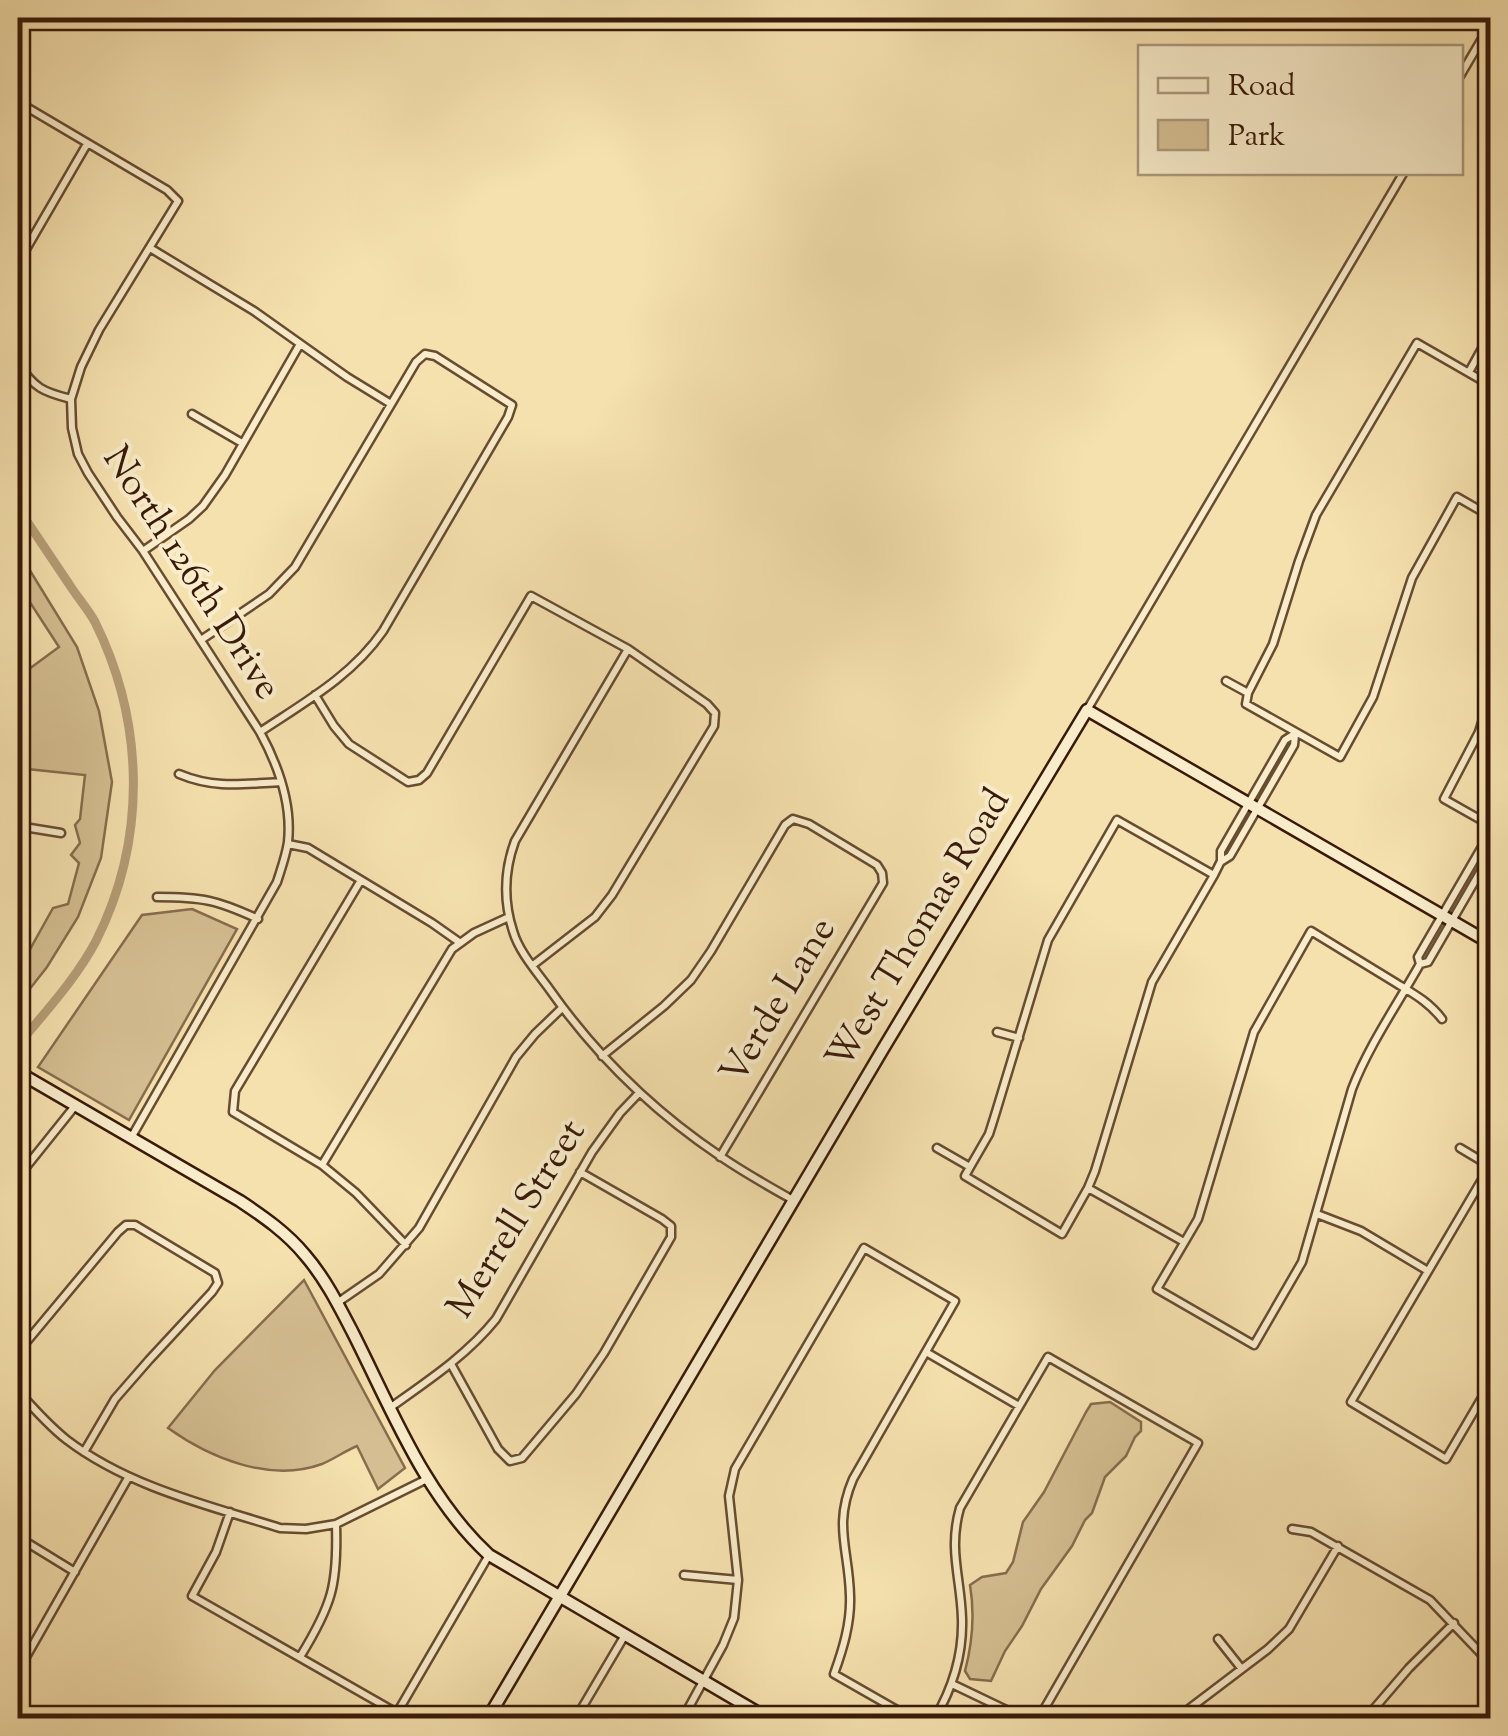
<svg xmlns="http://www.w3.org/2000/svg" width="1508" height="1736" font-family="'Sorts Mill Goudy',serif">
	<style>
		.green { fill: #d5bf92; stroke: #876c4e; stroke-width: 2.5 }
		.lines { fill: none; stroke-linecap: round; stroke-linejoin: round }
		.canal { stroke: #b59d76; stroke-width: 9 }
		.street-casing { stroke: #684c32; stroke-width: 11 }
		.secondary-casing { stroke: #391a09; stroke-width: 15 }
		.street { stroke: #f8ecca; stroke-width: 6 }
		.secondary { stroke: #f8ecca; stroke-width: 10 }
		.labels { text-anchor: middle; dominant-baseline: central; stroke-width: 8; stroke-linejoin: round; paint-order: stroke }
		.street-label { font-size: 38px; fill: #391a09; stroke: #f8ecca }
	</style>
	<rect width="100%" height="100%" fill="#f5e1ae"/>
	<filter id="stains"><feTurbulence type="fractalNoise" baseFrequency=".002" numOctaves="4"/><feColorMatrix values="0 0 0 0 .2 0 0 0 0 .09 0 0 0 0 .02 0 0 0 .5 -.17"/></filter>
	<radialGradient id="worn" r=".72"><stop offset=".6" stop-color="#630" stop-opacity="0"/><stop offset="1" stop-color="#630" stop-opacity=".3"/></radialGradient>
	<path class="green" d="M 18,551 L 77,647 L 99,711 L 112,782 L 101,858 L 78,917 L 47,967 L 18,1004 L 18,963 L 20,955 L 29,951 L 53,908 L 68,904 L 79,863 L 71,855 L 80,843 L 75,825 L 80,819 L 85,775 L 18,768 L 18,706 L 26,701 L 29,683 L 25,672 L 59,647 L 18,584 Z
		M 192,909 L 237,929 L 129,1120 L 38,1067 L 142,915 Z
		M 304,1280 L 405,1468 L 378,1489 L 357,1446 C 345,1451 334,1459 322,1464 C 270,1483 210,1458 168,1428 L 215,1370 Z
		M 1110,1402 L 1141,1422 L 1141,1431 L 1135,1437 L 1126,1456 L 1105,1477 L 1092,1513 L 1085,1520 L 1072,1546 L 1041,1589 L 1022,1626 L 1005,1651 L 991,1681 L 970,1679 L 965,1671 C 973,1641 975,1615 970,1585 L 982,1577 L 1006,1573 L 1013,1562 L 1023,1522 L 1044,1492 L 1086,1412 L 1091,1404 Z"/>
	<g class="lines">
		<path class="canal" d="M 18,508 C 35,533 52,559 69,584 C 77,597 88,609 95,622 C 145,723 147,840 96,941 C 76,979 45,1012 18,1045"/>
		<g class="street-casing">
			<path id="street" d="M 1460,76 L 1490,25
				M 18,102 L 167,190 L 178,201 L 99,330 L 81,367 L 71,399 L 72,428 L 78,454 L 88,473 L 117,517 L 143,551 L 260,732 C 278,765 292,804 288,842 C 286,856 281,869 277,882 L 131,1138
				M 150,248 L 254,311 L 347,377 L 391,404
				M 18,263 L 87,144
				M 18,363 C 34,388 43,392 71,399
				M 1469,372 L 1490,334
				M 192,414 L 242,443
				M 143,551 L 189,519 L 203,506 L 225,475 L 300,344
				M 201,640 L 269,594 L 295,567 L 416,362 L 425,354 L 435,356 L 512,405 L 508,417 L 383,631 C 352,676 305,702 260,732
				M 628,649 L 515,841 C 504,871 503,900 513,931 C 519,952 537,972 550,990 C 596,1055 653,1111 720,1156 C 743,1172 768,1186 793,1200
				M 18,681 L 20,691 L 18,692
				M 1226,681 L 1248,693 L 1246,704 L 1340,757 L 1373,697 L 1412,578 L 1457,497 L 1490,516
				M 1248,693 L 1273,644 L 1299,561 L 1316,515 L 1417,343 L 1490,385
				M 315,695 L 334,726 L 349,744 L 408,782 L 419,780 L 427,773 L 531,596 L 628,649 L 707,704 L 715,713 L 714,726 L 612,895 L 595,917 L 533,965
				M 1490,697 L 1479,732 L 1444,799 L 1490,825
				M 1087,710 L 1404,172
				M 179,774 C 215,789 243,784 281,782
				M 18,826 L 61,833
				M 288,844 L 308,848 L 432,923 L 459,942
				M 1222,861 L 1230,856 L 1294,745 L 1295,735
				M 361,880 L 235,1091 L 233,1112 L 322,1165 L 356,1193 L 406,1245
				M 157,897 C 202,897 217,900 258,919
				M 1420,964 L 1418,957 L 1490,833
				M 1442,1019 C 1429,1002 1414,994 1396,983 L 1311,931 L 1254,1032 L 1198,1219 L 1157,1289 L 1254,1345 L 1302,1262 L 1352,1089 C 1369,1045 1397,1005 1420,964 L 1428,962 L 1490,855
				M 997,1032 L 1019,1038
				M 602,1056 L 664,1006 L 691,980 L 711,951 L 785,825 L 793,819 L 809,824 L 877,865 L 882,873 L 883,883 L 720,1157
				M 937,1148 L 970,1167 L 965,1176 L 1062,1234 L 1088,1188 L 1095,1171 L 1152,982 L 1214,875 L 1221,861 L 1221,851 L 1285,740 L 1296,733
				M 1460,1148 L 1490,1166
				M 322,1165 L 452,949 L 474,933 L 509,917
				M 1490,1166 L 1351,1402 L 1446,1459 L 1490,1384
				M 970,1167 L 989,1134 L 995,1115 L 1048,940 L 1117,820 L 1214,875
				M 18,1177 L 75,1106
				M 1088,1188 L 1184,1242
				M 1317,1214 L 1361,1231 L 1428,1271
				M 337,1303 L 379,1274 L 419,1228 L 516,1057 L 535,1034 L 562,1008
				M 18,1352 L 118,1232 L 126,1225 L 135,1225 L 215,1273 L 218,1283 L 212,1292 L 149,1360 L 115,1399 L 84,1452
				M 926,1352 L 1019,1406
				M 451,1364 L 498,1449 L 510,1461 L 522,1458 L 576,1394 L 604,1353 L 671,1237 L 671,1226 L 662,1219 L 580,1172
				M 18,1391 C 33,1408 49,1426 67,1440 C 129,1487 207,1505 280,1528 L 306,1529 L 336,1524 L 427,1479
				M 391,1407 C 429,1380 467,1355 496,1319 L 592,1152 L 620,1113 L 639,1093
				M 230,1512 L 216,1552 L 192,1596 L 397,1713 L 489,1555
				M 1292,1529 L 1311,1532 L 1430,1600 L 1490,1663
				M 18,1537 L 75,1572
				M 684,1575 L 738,1580
				M 1218,1639 L 1241,1668
				M 300,1657 C 332,1605 338,1585 336,1524
				M 18,1671 L 128,1478
				M 952,1684 L 1023,1718
				M 576,1718 L 625,1635
				M 683,1718 L 723,1645 L 734,1618 L 738,1580 L 729,1496 L 735,1469 L 864,1248 L 955,1301 L 853,1479 C 833,1526 849,1549 850,1596 C 851,1623 843,1649 834,1674 L 911,1718
				M 935,1718 C 952,1689 963,1654 962,1619 C 961,1578 948,1550 960,1508 L 1048,1357 L 1198,1443 L 1039,1718
				M 1177,1718 L 1268,1649 L 1289,1629 L 1338,1546
				M 1366,1718 L 1409,1668 L 1454,1623"/>
		</g>
		<g class="secondary-casing">
			<path id="secondary" d="M 18,1072 L 240,1201 C 264,1217 287,1233 305,1255 C 325,1278 339,1306 353,1333 C 392,1410 425,1496 489,1555 L 767,1718
				M 488,1718 L 883,1049 L 1087,710 L 1490,943"/>
		</g>
		<use href="#street" class="street"/>
		<use href="#secondary" class="secondary"/>
	</g>
	<g class="labels">
		<g class="street-label">
			<text transform="translate(190 574) rotate(57)">North 126th Drive</text>
			<text transform="translate(920 930) rotate(-59)">West Thomas Road</text>
			<text transform="translate(780 1002) rotate(-59)">Verde Lane</text>
			<text transform="translate(518 1220) rotate(-58)">Merrell Street</text>
		</g>
	</g>
	<rect width="1508" height="1736" fill="none" stroke="#f5e1ae" stroke-width="60"/>
	<rect x="20" y="20" width="1468" height="1696" fill="none" stroke="#391a09" stroke-width="5"/>
	<rect x="30" y="30" width="1448" height="1676" fill="none" stroke="#391a09" stroke-width="2.5"/>
	<rect x="1138" y="45" width="325" height="130" fill="#f8ecca" stroke="#ac987d" stroke-width="2.5"/>
	<rect x="1158" y="78" width="50" height="15" fill="#f8ecca" stroke="#ac987d" stroke-width="2.5"/>
	<text x="1228" y="95" font-size="30" fill="#391a09">Road</text>
	<rect x="1158" y="120" width="50" height="30" fill="#d5bf92" stroke="#ac987d" stroke-width="2.5"/>
	<text x="1228" y="145" font-size="30" fill="#391a09">Park</text>
	<rect width="100%" height="100%" filter="url(#stains)"/>
	<rect width="100%" height="100%" fill="url(#worn)"/>
</svg>
